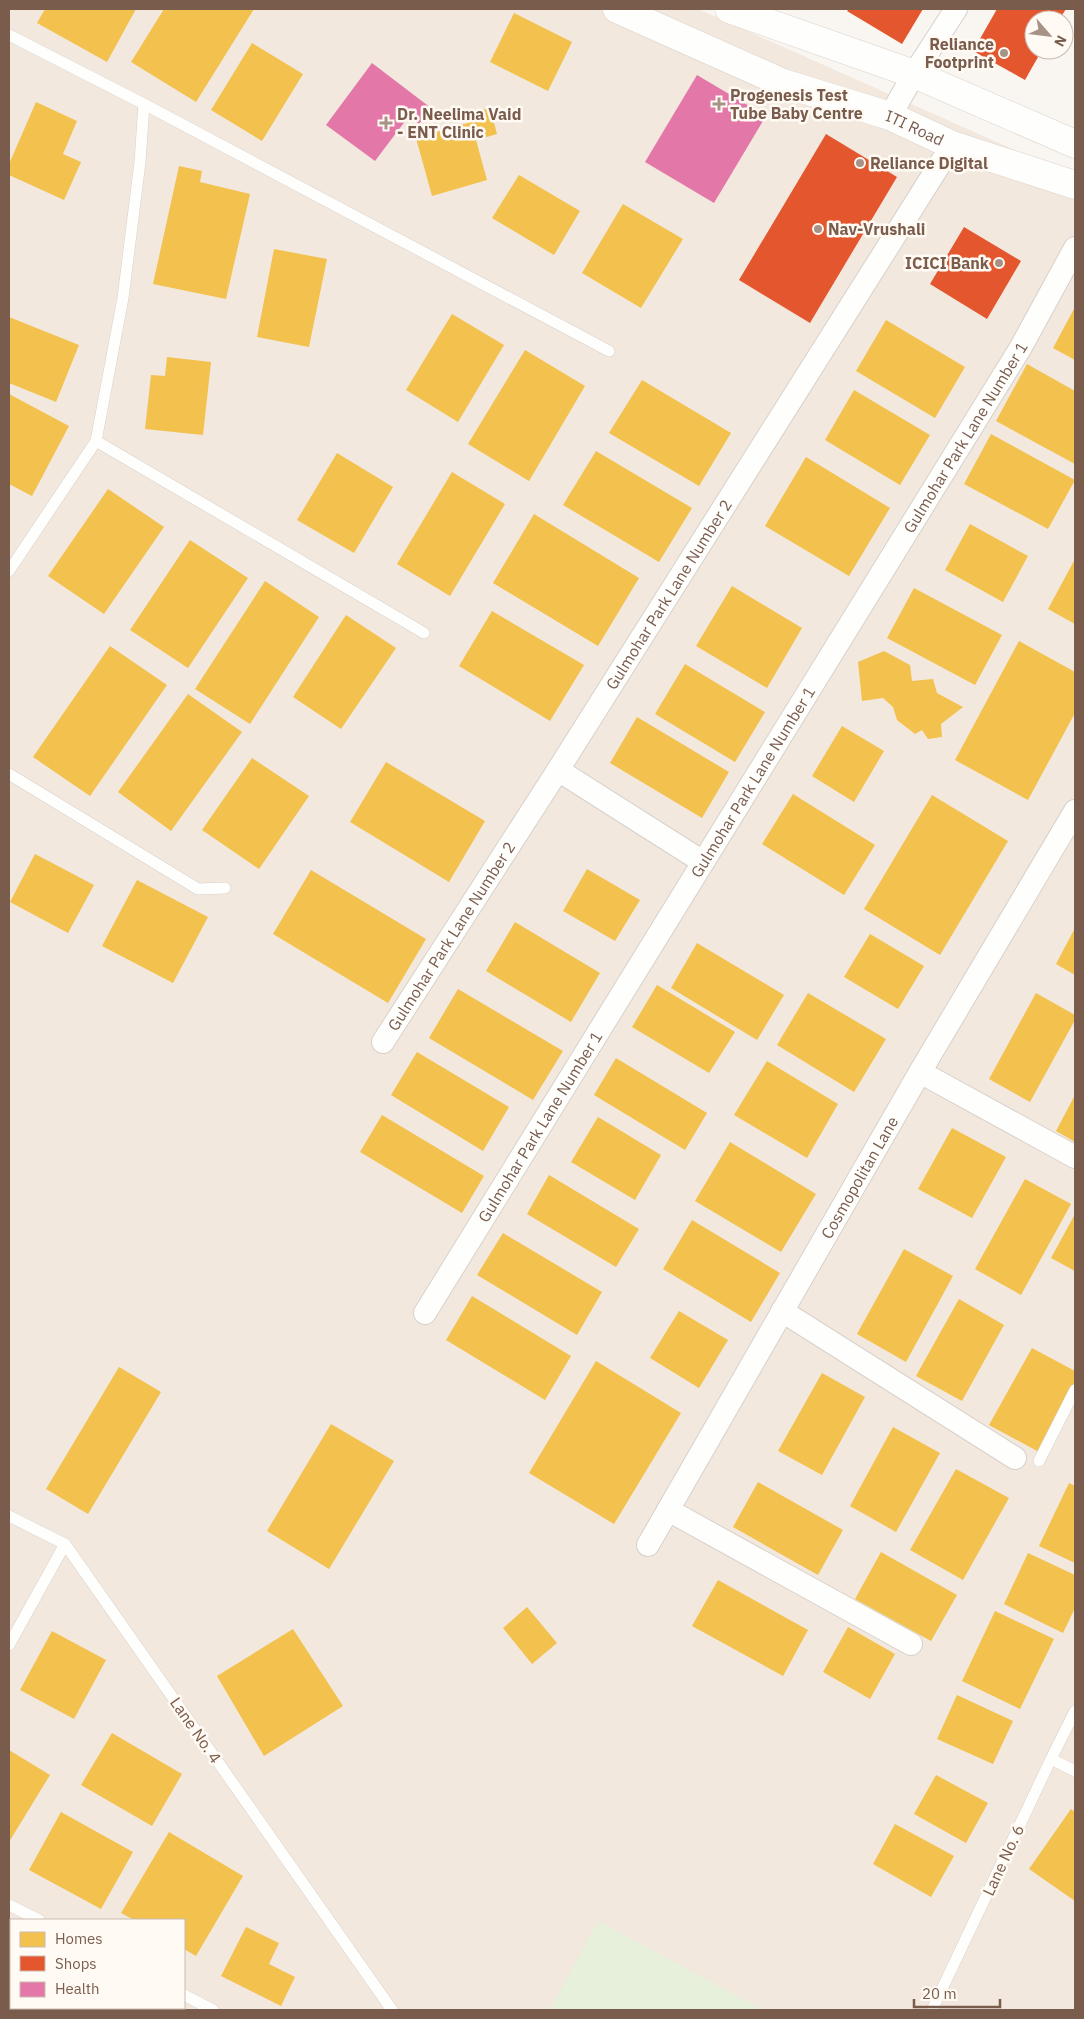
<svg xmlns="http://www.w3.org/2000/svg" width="1084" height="2019" font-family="'IBM Plex Sans',sans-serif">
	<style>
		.residential { fill: #f2e8de; fill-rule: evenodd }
		.green { fill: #e7f0db }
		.homes { fill: #f2c14e }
		.shops { fill: #e4572e }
		.health { fill: #e377a8 }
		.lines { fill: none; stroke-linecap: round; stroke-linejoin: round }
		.lane-casing { stroke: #d7d1cb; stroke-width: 12 }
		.street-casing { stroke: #d7d1cb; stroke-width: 24 }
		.secondary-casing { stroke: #d9d2cb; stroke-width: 29 }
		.lane { stroke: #fefefd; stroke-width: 11 }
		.street { stroke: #fefefd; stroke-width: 22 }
		.secondary { stroke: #fefefd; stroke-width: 28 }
		.poi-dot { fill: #a69286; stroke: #fffaf3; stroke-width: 2 }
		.labels { text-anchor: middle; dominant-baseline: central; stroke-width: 5; stroke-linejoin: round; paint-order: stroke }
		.poi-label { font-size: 16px; font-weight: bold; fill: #7a5c4d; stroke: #fffaf3; text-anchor: start }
		.street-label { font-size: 16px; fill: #7a5c4d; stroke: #fffaf3 }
	</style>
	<rect width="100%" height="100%" fill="#f9f5f0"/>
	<path class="residential" d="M 9,9 L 698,9 L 1075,177 L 1075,2010 L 9,2010 ZM 11,1920 L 184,1920 L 184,2008 L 11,2008 Z"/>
	<path class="green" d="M 598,1921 L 763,2010 L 550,2010 Z"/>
	<path class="homes" d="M 45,9 L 136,9 L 107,62 L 37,23 Z
		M 164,9 L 254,9 L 196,102 L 131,62 Z
		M 514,13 L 572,42 L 548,91 L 490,62 Z
		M 252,43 L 303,74 L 262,141 L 211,110 Z
		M 36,102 L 77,121 L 63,154 L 81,162 L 64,200 L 9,175 L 9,164 Z
		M 490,108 L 497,134 L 476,140 L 487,180 L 432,196 L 416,138 L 471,122 L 468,114 Z
		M 179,166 L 202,171 L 200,182 L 250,194 L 226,299 L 153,284 Z
		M 519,175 L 580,211 L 554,255 L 492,218 Z
		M 623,204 L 683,239 L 641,308 L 582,273 Z
		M 274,249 L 327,259 L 309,347 L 257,337 Z
		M 1075,307 L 1075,360 L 1053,348 Z
		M 452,314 L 504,345 L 458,422 L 406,390 Z
		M 9,317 L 79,345 L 56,402 L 9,383 Z
		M 886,320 L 965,367 L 935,418 L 856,371 Z
		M 525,350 L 585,386 L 529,481 L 468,444 Z
		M 167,357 L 211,362 L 203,435 L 145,429 L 151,375 L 165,376 Z
		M 1027,364 L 1075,391 L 1075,464 L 996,421 Z
		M 642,380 L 731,433 L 699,486 L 609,433 Z
		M 854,390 L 930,435 L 900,485 L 825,440 Z
		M 9,394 L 69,426 L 32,496 L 9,484 Z
		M 991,434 L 1075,480 L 1048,529 L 964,484 Z
		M 596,451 L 692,508 L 659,562 L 563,505 Z
		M 337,453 L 393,487 L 354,553 L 297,520 Z
		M 806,457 L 890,508 L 849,576 L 765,526 Z
		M 452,472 L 505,504 L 450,596 L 397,564 Z
		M 108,489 L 164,527 L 104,614 L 48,576 Z
		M 534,514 L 639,578 L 598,646 L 493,583 Z
		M 970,524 L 1028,556 L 1003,602 L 945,570 Z
		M 190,540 L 248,578 L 188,668 L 130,630 Z
		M 1075,559 L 1075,624 L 1048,609 Z
		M 265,581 L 319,617 L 250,724 L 195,689 Z
		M 732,586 L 802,628 L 767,688 L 696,646 Z
		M 914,588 L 1002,635 L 975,685 L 887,638 Z
		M 492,611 L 584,665 L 550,721 L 459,666 Z
		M 346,615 L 396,648 L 341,729 L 293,697 Z
		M 1019,641 L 1075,672 L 1075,713 L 1028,800 L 955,760 Z
		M 110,646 L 167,685 L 90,796 L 33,757 Z
		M 884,651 L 910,665 L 912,681 L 933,679 L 937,693 L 963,707 L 941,724 L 942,737 L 928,739 L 922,730 L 915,734 L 897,720 L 893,707 L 883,698 L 862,701 L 858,662 Z
		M 685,664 L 765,712 L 735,762 L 655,714 Z
		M 188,694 L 242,732 L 171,831 L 118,792 Z
		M 637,717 L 729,772 L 702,818 L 610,763 Z
		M 842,726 L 884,751 L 854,802 L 812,776 Z
		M 252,758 L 309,796 L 259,869 L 202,830 Z
		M 386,762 L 485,821 L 449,882 L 350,822 Z
		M 793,794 L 875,845 L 844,895 L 762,844 Z
		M 932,795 L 1008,841 L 940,955 L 864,909 Z
		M 35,854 L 94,885 L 68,933 L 10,902 Z
		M 587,869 L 640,900 L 615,941 L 563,911 Z
		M 311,870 L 426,939 L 388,1003 L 273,934 Z
		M 137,880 L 208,917 L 173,983 L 102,946 Z
		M 515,922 L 600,973 L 571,1022 L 486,971 Z
		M 1075,928 L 1075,975 L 1056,964 Z
		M 870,934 L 924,966 L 898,1009 L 844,977 Z
		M 697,943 L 784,995 L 757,1040 L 671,988 Z
		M 657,985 L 735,1032 L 709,1073 L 632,1027 Z
		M 458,989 L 563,1051 L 533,1100 L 429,1038 Z
		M 808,993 L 886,1039 L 854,1092 L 777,1045 Z
		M 1036,993 L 1075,1015 L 1075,1020 L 1030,1102 L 989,1079 Z
		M 417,1052 L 509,1107 L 483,1151 L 391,1095 Z
		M 616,1058 L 707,1113 L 685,1150 L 594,1095 Z
		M 767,1061 L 838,1104 L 807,1158 L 734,1115 Z
		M 1075,1095 L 1075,1142 L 1056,1131 Z
		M 382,1115 L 484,1176 L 462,1213 L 360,1152 Z
		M 598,1117 L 661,1155 L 635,1200 L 571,1162 Z
		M 952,1128 L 1006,1157 L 972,1218 L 918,1189 Z
		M 730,1142 L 816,1194 L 781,1252 L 695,1201 Z
		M 549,1175 L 639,1229 L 616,1267 L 527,1214 Z
		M 1025,1179 L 1071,1204 L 1021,1295 L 975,1269 Z
		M 1075,1214 L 1075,1271 L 1051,1258 Z
		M 692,1220 L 780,1273 L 751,1322 L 663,1269 Z
		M 503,1233 L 602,1292 L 577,1335 L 477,1275 Z
		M 904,1249 L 953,1276 L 906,1362 L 857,1334 Z
		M 472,1296 L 571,1356 L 545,1400 L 446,1340 Z
		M 959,1299 L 1004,1325 L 962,1401 L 916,1376 Z
		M 679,1311 L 728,1340 L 699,1388 L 650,1358 Z
		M 1032,1348 L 1075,1371 L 1075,1386 L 1039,1452 L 989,1425 Z
		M 596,1361 L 681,1413 L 614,1524 L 529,1473 Z
		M 119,1367 L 161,1392 L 88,1514 L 46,1489 Z
		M 822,1373 L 865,1397 L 822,1475 L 778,1451 Z
		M 331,1424 L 394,1461 L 329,1569 L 267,1531 Z
		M 893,1427 L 940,1453 L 896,1532 L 850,1506 Z
		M 956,1469 L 1009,1498 L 963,1580 L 910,1550 Z
		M 758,1482 L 843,1530 L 818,1575 L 733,1527 Z
		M 1069,1483 L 1075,1486 L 1075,1563 L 1039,1546 Z
		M 881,1552 L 957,1595 L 931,1641 L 855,1599 Z
		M 1028,1553 L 1075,1575 L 1075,1608 L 1063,1633 L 1004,1604 Z
		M 718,1580 L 808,1630 L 783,1676 L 692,1626 Z
		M 527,1607 L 557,1643 L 532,1664 L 503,1628 Z
		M 995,1611 L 1054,1639 L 1020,1709 L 962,1681 Z
		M 848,1627 L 895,1654 L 870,1699 L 823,1672 Z
		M 293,1629 L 343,1706 L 264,1756 L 217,1676 Z
		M 52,1631 L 106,1660 L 74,1719 L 20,1690 Z
		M 957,1695 L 1013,1721 L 993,1764 L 937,1739 Z
		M 112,1733 L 182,1774 L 152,1826 L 81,1785 Z
		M 9,1750 L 50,1775 L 9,1842 Z
		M 936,1775 L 988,1803 L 966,1843 L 914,1814 Z
		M 1071,1809 L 1075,1812 L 1075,1901 L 1029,1869 Z
		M 61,1812 L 133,1852 L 101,1909 L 29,1870 Z
		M 895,1824 L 954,1856 L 931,1897 L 873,1864 Z
		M 169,1832 L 243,1876 L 196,1956 L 184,1949 L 184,1920 L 134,1920 L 121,1913 Z
		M 246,1927 L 279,1943 L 269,1964 L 295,1977 L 281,2006 L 221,1976 Z"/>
	<path class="shops" d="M 849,9 L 923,9 L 902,44 L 847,11 Z
		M 997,9 L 1066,9 L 1059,20 L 1034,20 L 1034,50 L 1042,50 L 1025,80 L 973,51 Z
		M 826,134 L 897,177 L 810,323 L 739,280 Z
		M 964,227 L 1021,261 L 987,319 L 930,284 Z"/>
	<path class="health" d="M 372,63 L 431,108 L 419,124 L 409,116 L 375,161 L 326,125 Z
		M 697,75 L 766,116 L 714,203 L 645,162 Z"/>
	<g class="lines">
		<g class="lane-casing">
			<path id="lane" d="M 9,35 L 144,104 L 609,351
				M 96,441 L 424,633
				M 9,571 L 96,441 L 123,298 L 140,162 L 144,104
				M 9,774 L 198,889 L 225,888
				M 1039,1461 L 1075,1390
				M 9,1516 L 65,1544
				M 9,1645 L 65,1544 L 392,2010
				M 1051,1759 L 1075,1771
				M 9,1905 L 39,1920
				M 184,1995 L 213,2010
				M 932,2010 L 1051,1759 L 1075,1711"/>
		</g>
		<g class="street-casing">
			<g id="street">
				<path d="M 890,116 L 914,74 L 956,9"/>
				<path d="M 558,770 L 703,862"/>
				<path id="s1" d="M 383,1042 L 558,770 L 952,145"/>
				<path d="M 920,1072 L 1075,1157"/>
				<path d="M 782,1311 L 1015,1458"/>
				<path id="s2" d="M 425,1313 L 1021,347 L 1075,248"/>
				<path d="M 668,1510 L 911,1644"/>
				<path id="s3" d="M 648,1545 L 920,1072 L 1075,811"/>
			</g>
		</g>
		<g class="secondary-casing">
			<g id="secondary">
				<path id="s4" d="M 617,9 L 783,83 L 890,116 L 952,145 L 1075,185"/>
				<path d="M 729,9 L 914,74 L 1075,144"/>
			</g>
		</g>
		<use href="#lane" class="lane"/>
		<use href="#street" class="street"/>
		<use href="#secondary" class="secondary"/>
	</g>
	<g class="poi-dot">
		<circle cx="1004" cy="53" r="5"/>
		<path d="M716.5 96.5h5v5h5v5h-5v5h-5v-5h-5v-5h5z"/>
		<path d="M383.5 115.5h5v5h5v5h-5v5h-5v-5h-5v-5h5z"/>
		<circle cx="860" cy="163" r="5"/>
		<circle cx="818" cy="229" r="5"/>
		<circle cx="999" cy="263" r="5"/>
	</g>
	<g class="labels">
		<g class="poi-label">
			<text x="994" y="44" text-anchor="end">Reliance<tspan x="994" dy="18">Footprint</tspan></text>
			<text x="730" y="95">Progenesis Test<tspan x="730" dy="18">Tube Baby Centre</tspan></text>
			<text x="397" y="114">Dr. Neelima Vaid<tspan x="397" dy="18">- ENT Clinic</tspan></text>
			<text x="870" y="163">Reliance Digital</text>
			<text x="828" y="229">Nav-Vrushali</text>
			<text x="989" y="263" text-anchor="end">ICICI Bank</text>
		</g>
		<g class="street-label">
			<text stroke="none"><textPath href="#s4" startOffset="321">ITI Road</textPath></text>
			<text stroke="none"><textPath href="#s2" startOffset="1029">Gulmohar Park Lane Number 1</textPath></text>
			<text stroke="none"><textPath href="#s1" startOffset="531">Gulmohar Park Lane Number 2</textPath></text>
			<text stroke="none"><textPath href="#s2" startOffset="624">Gulmohar Park Lane Number 1</textPath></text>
			<text stroke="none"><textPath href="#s1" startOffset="126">Gulmohar Park Lane Number 2</textPath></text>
			<text stroke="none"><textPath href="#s2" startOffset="219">Gulmohar Park Lane Number 1</textPath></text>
			<text stroke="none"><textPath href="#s3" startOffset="424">Cosmopolitan Lane</textPath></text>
			<text transform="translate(196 1730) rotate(55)">Lane No. 4</text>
			<text transform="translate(1003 1860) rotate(-65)">Lane No. 6</text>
		</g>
	</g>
	<rect width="1084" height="2019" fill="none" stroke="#7a5c4d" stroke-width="20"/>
	<rect x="10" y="1919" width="175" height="90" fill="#fffaf3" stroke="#cabbb1"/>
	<rect x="20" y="1932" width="25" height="15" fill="#f2c14e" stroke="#cabbb1"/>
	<text x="55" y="1944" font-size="15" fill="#7a5c4d">Homes</text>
	<rect x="20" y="1956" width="25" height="15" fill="#e4572e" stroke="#cabbb1"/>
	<text x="55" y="1969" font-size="15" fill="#7a5c4d">Shops</text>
	<rect x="20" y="1982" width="25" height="15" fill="#e377a8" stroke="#cabbb1"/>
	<text x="55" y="1994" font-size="15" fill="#7a5c4d">Health</text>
	<g transform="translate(1049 35) rotate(118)"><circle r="24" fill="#fffaf3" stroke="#cabbb1"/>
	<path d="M0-4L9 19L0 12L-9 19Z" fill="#a69286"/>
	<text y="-8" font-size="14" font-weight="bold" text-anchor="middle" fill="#7a5c4d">N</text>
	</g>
	<path d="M914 1999v8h86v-8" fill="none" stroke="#7a5c4d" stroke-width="2.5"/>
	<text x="922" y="1999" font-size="15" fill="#7a5c4d" stroke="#fffaf3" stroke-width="4" paint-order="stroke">20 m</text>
</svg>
